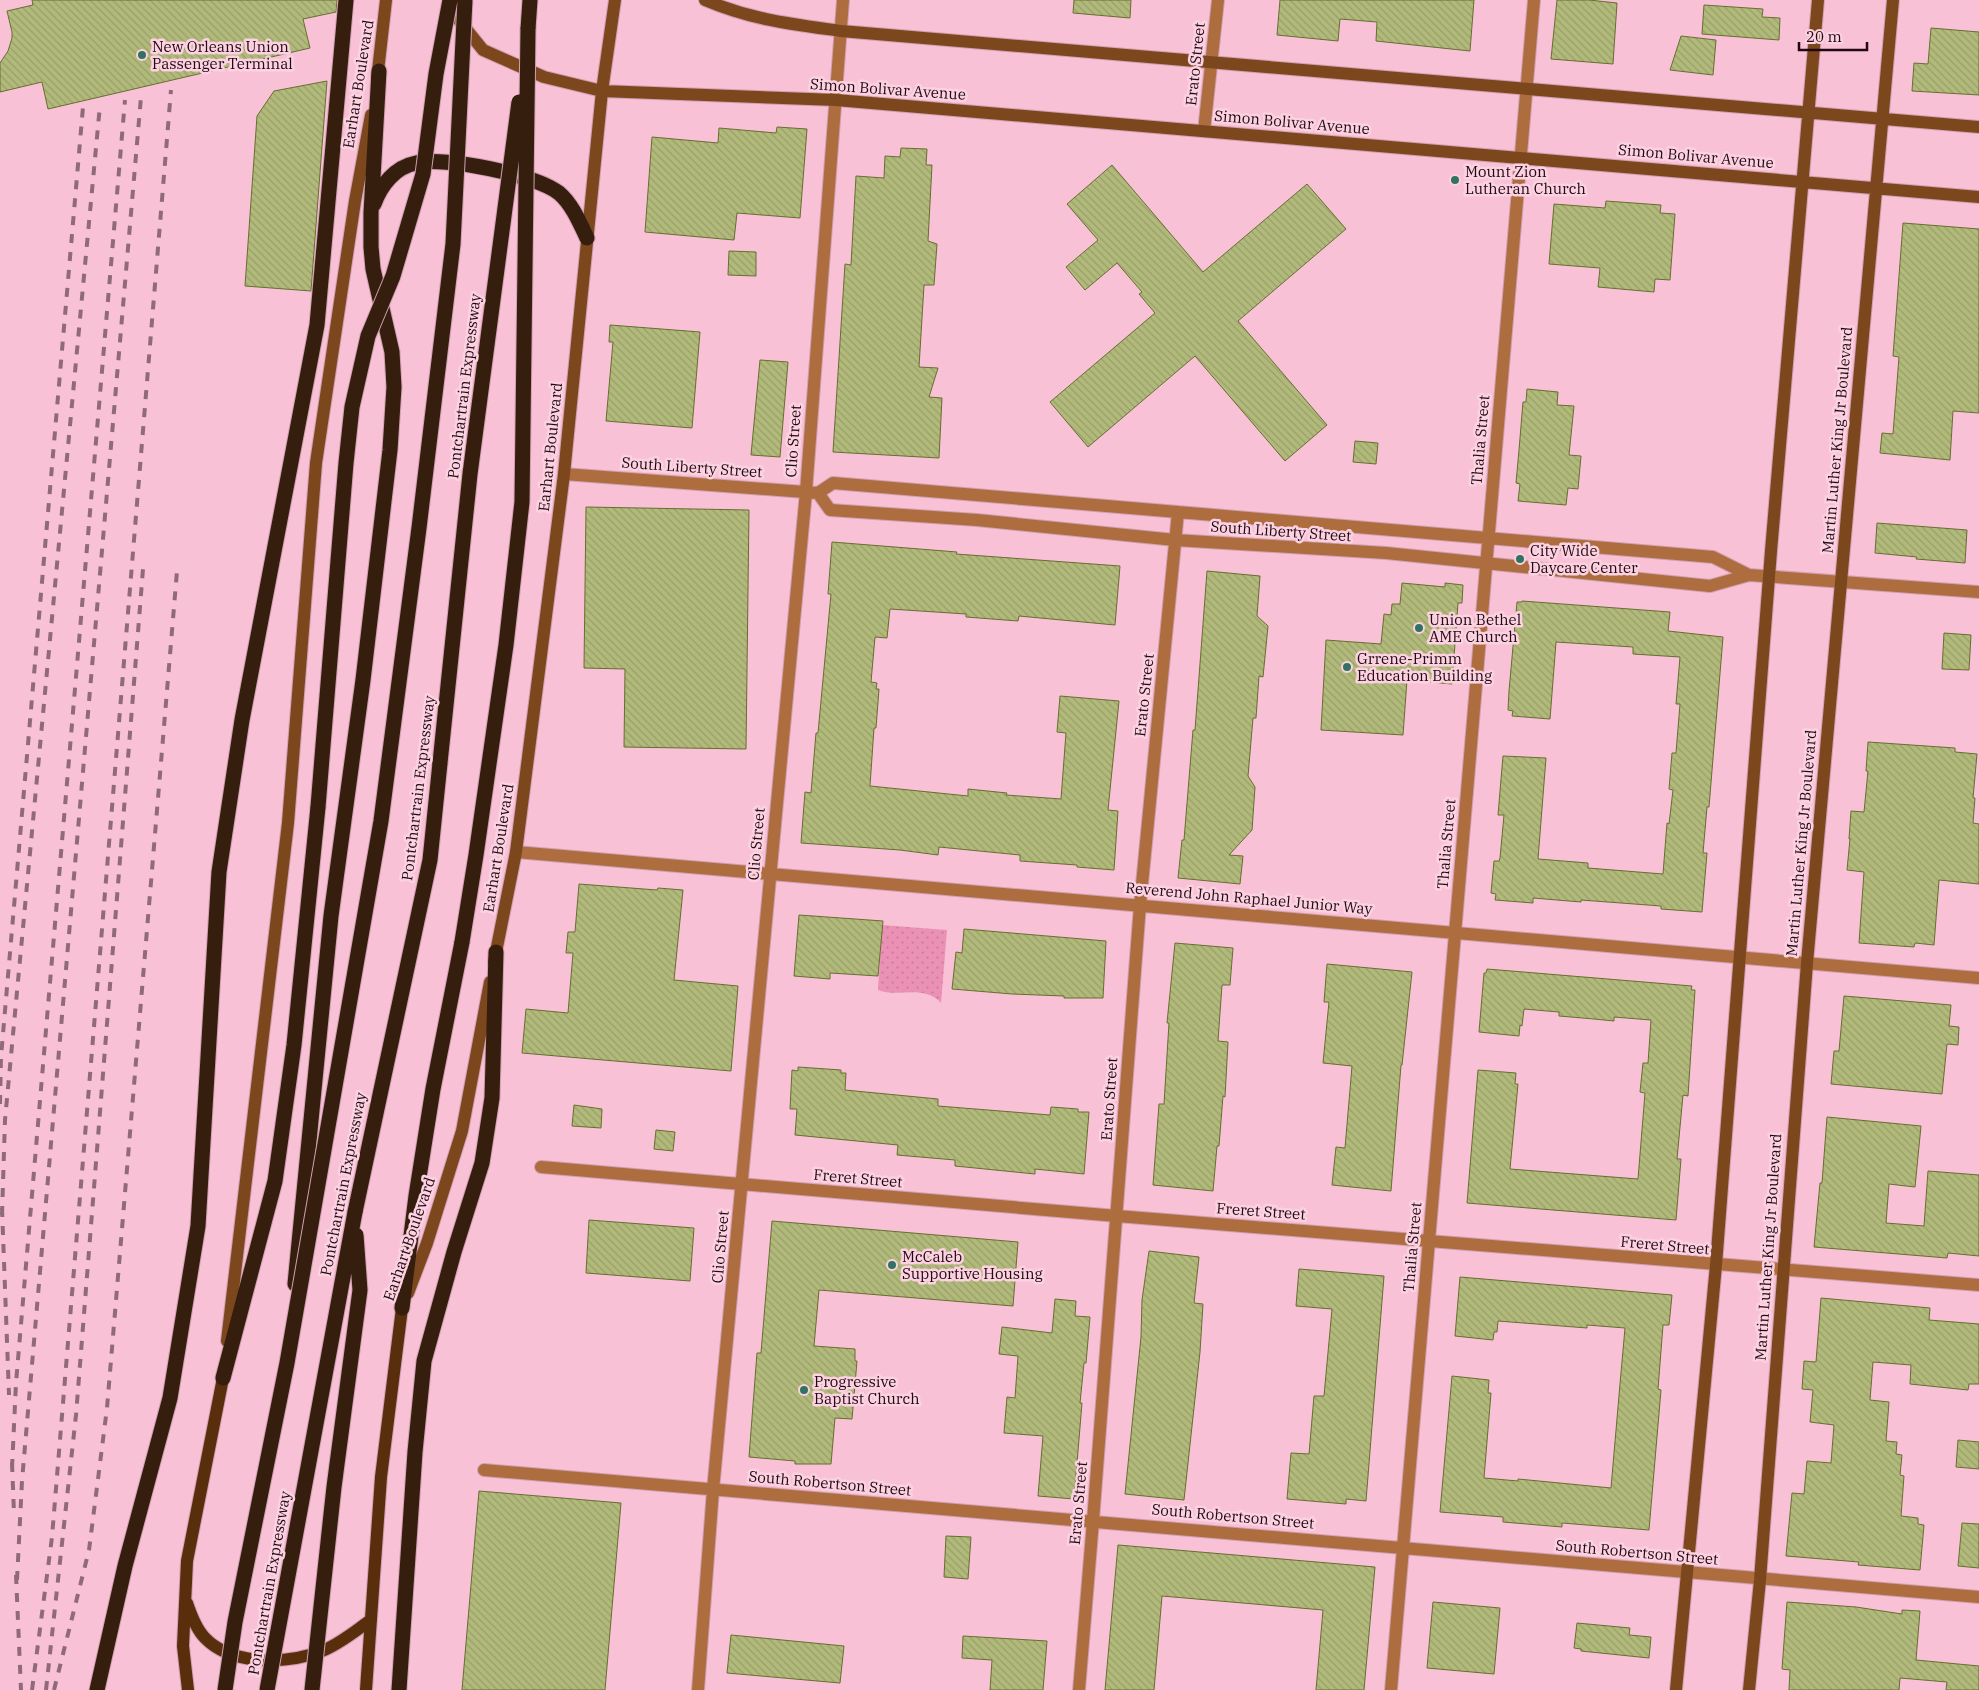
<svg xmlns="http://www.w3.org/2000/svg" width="1979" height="1690" font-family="'IBM Plex Serif',serif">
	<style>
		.park { fill: url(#park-dots) }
		.building { fill: url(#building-back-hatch); stroke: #676e30 }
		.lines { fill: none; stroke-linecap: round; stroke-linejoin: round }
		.street-casing { stroke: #d1a0b2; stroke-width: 14 }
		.secondary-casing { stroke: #d1a0b2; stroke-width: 14 }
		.primary-casing { stroke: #d1a0b2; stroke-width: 14 }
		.highway-casing { stroke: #d1a0b2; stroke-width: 17 }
		.street { stroke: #ad6d3f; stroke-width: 12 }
		.secondary { stroke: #7d471d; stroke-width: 12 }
		.primary { stroke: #592e0c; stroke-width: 12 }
		.highway { stroke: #351e0d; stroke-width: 15 }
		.rail { stroke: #916a79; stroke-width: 4; stroke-dasharray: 9 9; stroke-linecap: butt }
		.highway-bridge-casing { stroke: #d1a0b2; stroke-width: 17; stroke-linecap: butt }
		.highway-bridge { stroke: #351e0d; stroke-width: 15 }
		.poi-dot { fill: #317262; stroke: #fcd2e1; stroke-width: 2 }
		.labels { text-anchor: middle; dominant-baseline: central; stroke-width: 5; stroke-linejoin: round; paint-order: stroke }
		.poi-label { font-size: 15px; fill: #200913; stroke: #fcd2e1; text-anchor: start }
		.street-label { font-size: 15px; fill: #200913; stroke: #fcd2e1 }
	</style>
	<defs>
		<pattern id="park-dots" width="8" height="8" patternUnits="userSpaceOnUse" patternTransform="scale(1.25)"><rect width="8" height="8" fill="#eb91b5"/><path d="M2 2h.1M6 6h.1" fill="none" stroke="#c97c9b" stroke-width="1.8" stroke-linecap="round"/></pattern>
		<pattern id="building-back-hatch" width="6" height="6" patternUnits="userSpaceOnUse" patternTransform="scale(1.25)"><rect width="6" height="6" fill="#b1ba7b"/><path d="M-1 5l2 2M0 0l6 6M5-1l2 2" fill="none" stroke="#989f69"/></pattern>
	</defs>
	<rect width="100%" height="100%" fill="#f8c1d5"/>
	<path class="park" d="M 882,925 L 947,930 L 941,1003 C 924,984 897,998 878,990 Z"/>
	<path class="building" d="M 32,0 L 337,0 L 336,12 L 303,19 L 310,48 L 48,109 L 42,82 L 0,92 L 0,63 L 8,51 L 12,38 L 12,32 L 7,11 L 33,5 Z
		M 1074,0 L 1131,0 L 1130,18 L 1073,13 Z
		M 1280,0 L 1474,0 L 1470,51 L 1376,41 L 1377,22 L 1340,19 L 1338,41 L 1277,35 Z
		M 1557,0 L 1589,0 L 1617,3 L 1613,64 L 1551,59 Z
		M 1704,5 L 1763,9 L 1762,17 L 1780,18 L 1779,40 L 1702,34 Z
		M 1931,28 L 1979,32 L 1979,95 L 1912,91 L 1914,63 L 1928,64 Z
		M 1681,36 L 1716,40 L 1713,75 L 1670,70 Z
		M 327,81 L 311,291 L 245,286 L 257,116 L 274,91 Z
		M 777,127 L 807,129 L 800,218 L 737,213 L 734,240 L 645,232 L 652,137 L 718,143 L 719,128 L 776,133 Z
		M 901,148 L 927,149 L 926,165 L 932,165 L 928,241 L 937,244 L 934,285 L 924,285 L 919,367 L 938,368 L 929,397 L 942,398 L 939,458 L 833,452 L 845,264 L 851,265 L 856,176 L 884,178 L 885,156 L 900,157 Z
		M 1112,165 L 1203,272 L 1307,184 L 1346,229 L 1238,321 L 1327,425 L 1285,461 L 1195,356 L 1088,447 L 1050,402 L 1155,313 L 1139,294 L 1142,292 L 1117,263 L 1085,290 L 1066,267 L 1098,240 L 1067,204 Z
		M 1606,201 L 1661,205 L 1660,213 L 1675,214 L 1670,280 L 1655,279 L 1654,292 L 1598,287 L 1600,268 L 1549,264 L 1554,204 L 1605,208 Z
		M 1903,223 L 1979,229 L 1979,413 L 1953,411 L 1950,460 L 1880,453 L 1882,433 L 1893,434 L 1899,357 L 1893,356 Z
		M 729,251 L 756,252 L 756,276 L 728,275 Z
		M 610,325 L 700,332 L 692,428 L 606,421 L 613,342 L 609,342 Z
		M 760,360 L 788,362 L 780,457 L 751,455 Z
		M 1527,389 L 1558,392 L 1557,405 L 1574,406 L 1569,455 L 1581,456 L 1578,489 L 1568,488 L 1566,505 L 1518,501 L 1520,484 L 1516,483 L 1519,450 L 1523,402 L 1526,402 Z
		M 1355,441 L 1378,443 L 1376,464 L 1353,462 Z
		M 586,507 L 749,510 L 746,749 L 624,747 L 625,669 L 584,668 Z
		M 1877,523 L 1967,530 L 1965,563 L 1916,559 L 1917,557 L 1875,553 Z
		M 832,542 L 957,552 L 956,554 L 1120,566 L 1115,625 L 1019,616 L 1018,621 L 966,617 L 966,614 L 890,609 L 887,638 L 875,637 L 871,682 L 877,683 L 876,689 L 879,689 L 876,728 L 874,728 L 870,786 L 968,796 L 968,789 L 1007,793 L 1006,795 L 1061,799 L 1066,733 L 1057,732 L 1060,696 L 1119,701 L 1108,810 L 1118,811 L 1114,870 L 1077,867 L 1077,865 L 1020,861 L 1020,855 L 939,847 L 938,855 L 900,850 L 801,843 L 805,792 L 811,793 L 816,733 L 818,733 L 831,594 L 828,594 Z
		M 1207,571 L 1260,576 L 1257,616 L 1268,626 L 1263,677 L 1259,676 L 1256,718 L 1253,718 L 1248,776 L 1255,787 L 1252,830 L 1229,855 L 1243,856 L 1240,884 L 1178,878 L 1182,840 L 1184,840 L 1193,730 L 1195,730 Z
		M 1402,583 L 1445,587 L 1445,583 L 1463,585 L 1462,603 L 1458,603 L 1452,684 L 1407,680 L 1403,735 L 1321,730 L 1326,640 L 1381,644 L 1384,614 L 1391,615 L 1392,604 L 1400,604 Z
		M 1522,601 L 1670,612 L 1668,631 L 1723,637 L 1709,807 L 1707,807 L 1703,853 L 1707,853 L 1702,912 L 1661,909 L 1661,906 L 1581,900 L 1581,902 L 1533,898 L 1533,903 L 1495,900 L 1496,894 L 1491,893 L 1494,861 L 1499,861 L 1500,858 L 1504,815 L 1498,815 L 1503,756 L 1546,758 L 1538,859 L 1588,863 L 1588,868 L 1663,874 L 1667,823 L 1669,824 L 1673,790 L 1669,789 L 1672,753 L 1676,753 L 1680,704 L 1676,704 L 1680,657 L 1633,654 L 1633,647 L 1556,642 L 1550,719 L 1512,716 L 1513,711 L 1508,710 L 1509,691 L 1517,602 L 1522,602 Z
		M 1944,633 L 1971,635 L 1969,670 L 1942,669 Z
		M 1868,742 L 1955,748 L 1955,752 L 1977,754 L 1973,798 L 1975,798 L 1973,823 L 1979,824 L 1979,884 L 1939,880 L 1934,945 L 1915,943 L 1914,947 L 1859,943 L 1864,872 L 1847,870 L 1850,839 L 1849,839 L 1851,811 L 1864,812 L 1868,771 L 1866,771 Z
		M 579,884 L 657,890 L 658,888 L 683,890 L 674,980 L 738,986 L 731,1071 L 522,1053 L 526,1009 L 568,1013 L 573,953 L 566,953 L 568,932 L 575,932 Z
		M 799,915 L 883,921 L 878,976 L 830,973 L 830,979 L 794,976 Z
		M 964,929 L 1106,941 L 1103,998 L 1064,998 L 1064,996 L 1012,994 L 952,989 L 956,952 L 962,953 Z
		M 1175,943 L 1233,948 L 1230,985 L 1222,985 L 1218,1041 L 1228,1042 L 1225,1097 L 1223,1096 L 1219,1146 L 1217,1146 L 1213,1191 L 1153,1185 L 1159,1104 L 1164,1104 L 1169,1023 L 1167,1023 Z
		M 1327,964 L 1412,972 L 1402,1065 L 1401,1065 L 1391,1191 L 1332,1185 L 1336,1147 L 1345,1148 L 1352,1066 L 1323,1063 L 1329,1002 L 1324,1002 Z
		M 1487,969 L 1692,986 L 1691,990 L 1695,990 L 1688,1096 L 1683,1095 L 1677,1159 L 1681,1159 L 1676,1220 L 1467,1203 L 1478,1070 L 1516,1073 L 1515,1084 L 1518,1084 L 1510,1169 L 1638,1179 L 1645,1093 L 1640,1092 L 1643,1063 L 1648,1063 L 1651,1020 L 1614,1017 L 1614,1021 L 1594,1019 L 1559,1016 L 1559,1012 L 1524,1009 L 1522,1026 L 1520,1025 L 1519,1036 L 1479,1032 L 1484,973 L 1486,973 Z
		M 1844,996 L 1951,1005 L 1949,1026 L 1959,1027 L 1958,1045 L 1947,1044 L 1942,1094 L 1831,1084 L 1834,1051 L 1839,1051 Z
		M 798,1067 L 841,1070 L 841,1073 L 846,1073 L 845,1090 L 938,1099 L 938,1106 L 1050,1115 L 1051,1107 L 1078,1109 L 1078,1112 L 1089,1112 L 1084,1174 L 1035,1169 L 1035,1174 L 955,1166 L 955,1160 L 897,1155 L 898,1145 L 795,1135 L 797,1109 L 790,1109 L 792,1070 L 798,1071 Z
		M 574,1105 L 602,1109 L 601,1128 L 572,1126 Z
		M 1827,1117 L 1921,1126 L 1915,1187 L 1889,1184 L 1886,1223 L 1924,1226 L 1928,1171 L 1979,1175 L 1979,1256 L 1948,1253 L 1947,1258 L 1814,1247 L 1820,1183 L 1822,1183 Z
		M 656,1130 L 675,1132 L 673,1151 L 654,1149 Z
		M 589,1220 L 694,1228 L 690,1281 L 586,1273 Z
		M 772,1221 L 1018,1242 L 1013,1306 L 819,1290 L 814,1346 L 855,1349 L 855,1361 L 857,1361 L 852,1419 L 835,1418 L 831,1464 L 795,1464 L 795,1461 L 749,1457 L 757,1353 L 761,1353 Z
		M 1149,1251 L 1199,1257 L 1194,1303 L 1203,1304 L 1200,1352 L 1184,1500 L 1125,1494 L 1141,1337 L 1142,1300 Z
		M 1299,1269 L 1384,1276 L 1366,1501 L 1346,1499 L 1346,1504 L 1287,1499 L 1291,1453 L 1309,1454 L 1314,1396 L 1324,1396 L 1332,1309 L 1296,1306 Z
		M 1460,1277 L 1672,1295 L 1669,1325 L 1663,1325 L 1658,1389 L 1661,1390 L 1649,1530 L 1562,1523 L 1562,1527 L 1503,1522 L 1503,1517 L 1440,1512 L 1452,1376 L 1489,1380 L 1488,1393 L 1491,1393 L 1484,1478 L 1518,1481 L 1518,1479 L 1611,1488 L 1620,1384 L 1625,1328 L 1587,1325 L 1587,1328 L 1498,1321 L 1497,1332 L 1494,1332 L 1493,1340 L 1455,1336 Z
		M 1821,1298 L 1930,1308 L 1929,1320 L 1979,1324 L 1979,1384 L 1969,1384 L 1968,1390 L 1910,1384 L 1911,1365 L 1873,1362 L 1870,1400 L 1889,1402 L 1886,1441 L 1897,1442 L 1896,1454 L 1902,1455 L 1900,1475 L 1904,1476 L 1901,1516 L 1918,1518 L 1918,1524 L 1924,1525 L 1920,1570 L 1858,1565 L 1859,1562 L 1786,1556 L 1792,1493 L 1804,1494 L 1807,1461 L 1831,1463 L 1834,1425 L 1810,1422 L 1813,1390 L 1802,1389 L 1804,1361 L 1816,1362 Z
		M 1055,1299 L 1076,1301 L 1075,1316 L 1090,1317 L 1086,1363 L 1084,1363 L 1080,1403 L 1082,1403 L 1074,1499 L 1038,1496 L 1043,1436 L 1004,1433 L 1007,1397 L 1015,1398 L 1018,1356 L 999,1354 L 1002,1327 L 1052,1333 Z
		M 1958,1440 L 1979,1442 L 1979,1469 L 1956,1467 Z
		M 479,1491 L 621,1503 L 605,1690 L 462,1690 Z
		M 1962,1523 L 1979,1524 L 1979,1568 L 1958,1566 Z
		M 946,1536 L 971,1537 L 968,1579 L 944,1577 Z
		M 1118,1545 L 1375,1567 L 1364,1690 L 1316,1690 L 1323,1610 L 1162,1596 L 1154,1690 L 1105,1690 Z
		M 1433,1602 L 1500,1608 L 1494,1674 L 1427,1668 Z
		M 1787,1602 L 1856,1607 L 1902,1614 L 1902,1610 L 1920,1611 L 1916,1660 L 1979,1666 L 1979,1690 L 1946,1690 L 1947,1682 L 1900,1678 L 1899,1690 L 1789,1690 L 1790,1670 L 1782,1669 Z
		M 1577,1623 L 1630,1628 L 1629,1635 L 1651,1637 L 1649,1658 L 1581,1651 L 1581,1649 L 1574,1648 Z
		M 731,1635 L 844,1646 L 840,1683 L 727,1673 Z
		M 963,1636 L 1047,1641 L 1043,1690 L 990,1690 L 992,1660 L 962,1658 Z"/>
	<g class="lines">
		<g class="street-casing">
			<path id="street" d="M 1204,131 L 1218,0
				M 564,474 L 818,493 L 833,483 L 1713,557 L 1749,575
				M 818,493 L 830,510 L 977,520 L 1175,540 L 1386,553 L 1710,586 L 1749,575 L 1979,592
				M 516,852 L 1979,978
				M 541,1167 L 1117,1216 L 1979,1285
				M 484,1470 L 1979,1597
				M 698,1690 L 713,1490 L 806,492 L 843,0
				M 1079,1690 L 1093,1521 L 1140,905 L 1178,512
				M 1391,1690 L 1534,0"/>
		</g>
		<g class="secondary-casing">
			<path id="secondary" d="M 451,0 L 458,19 L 483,50 L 544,77 L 602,91 L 836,100 L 1979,197
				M 705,0 C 752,20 791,24 841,31 L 1979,127
				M 377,80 L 386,0
				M 494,962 L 516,852 L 564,474 L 602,91 L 615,0
				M 408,1293 L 427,1243 L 462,1131 L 490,982
				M 227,1341 L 288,823 L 316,463 L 355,201 L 371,115
				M 1676,1690 L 1716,1265 L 1771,551 L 1818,0
				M 1749,1690 L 1760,1580 L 1807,963 L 1893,0"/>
		</g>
		<g class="primary-casing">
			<path id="primary" d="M 187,1603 C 191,1615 196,1629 205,1638 C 232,1666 288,1664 322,1651 C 340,1644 355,1631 371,1620
				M 188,1690 L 183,1646 L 187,1561 L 223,1378
				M 366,1690 L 381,1477 L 402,1308"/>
		</g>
		<g class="highway-casing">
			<path id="highway" d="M 528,29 L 530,0
				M 374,204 C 381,185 395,167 416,163 C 444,156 536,175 559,193 C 572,204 580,223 587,238
				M 355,1212 L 430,860 L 440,763
				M 295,1284 L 331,916 L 363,680 L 390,450 L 394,387 L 392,352 L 373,269 L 371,247 L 371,213 L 379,71
				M 402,1308 L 416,1196 L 433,1089 L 462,942
				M 223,1378 L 275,1181 L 294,1045 L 318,807
				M 97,1690 L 125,1566 L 170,1398 L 198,1226 L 219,872 L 242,720 L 317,325 L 346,0
				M 399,1690 L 415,1452 L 424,1361 L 454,1252 L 482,1163 L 492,1098 L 496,952"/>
		</g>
		<use href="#street" class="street"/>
		<use href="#secondary" class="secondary"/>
		<use href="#primary" class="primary"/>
		<use href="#highway" class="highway"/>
		<path class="rail" d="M 0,1104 L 1,1057 L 83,107
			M 2,1208 L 9,1395
			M 2,1215 L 5,1120 L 100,105
			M 12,1463 L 14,1513
			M 12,1468 L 16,1383 L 125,100
			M 16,1575 L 21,1690
			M 17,1580 L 22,1481 L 141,97
			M 32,1690 L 52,1537 L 171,90
			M 46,1690 L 76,1415 L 143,569
			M 54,1690 L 89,1550 L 107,1408 L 177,571"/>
		<g class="highway-bridge-casing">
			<path id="highway-bridge" d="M 440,763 L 470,474 L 519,102
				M 318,807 L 346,463 L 352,407 L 368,336 L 393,276 L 423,174 L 436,74 L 450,0
				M 462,942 L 476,855 L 506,645 L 522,502 L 528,29
				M 225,1690 L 235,1622 L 287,1363 L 381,821 L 419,528 L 453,244 L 465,0
				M 267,1690 L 355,1212
				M 312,1690 L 334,1487 L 360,1290 L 356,1235"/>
		</g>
		<use href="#highway-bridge" class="highway-bridge"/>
	</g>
	<g class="poi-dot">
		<circle cx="142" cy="55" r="5"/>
		<circle cx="1455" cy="180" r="5"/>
		<circle cx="1520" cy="559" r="5"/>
		<circle cx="1419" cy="628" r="5"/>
		<circle cx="1347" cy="667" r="5"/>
		<circle cx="892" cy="1265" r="5"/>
		<circle cx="804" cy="1390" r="5"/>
	</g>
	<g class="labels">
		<g class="poi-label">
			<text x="152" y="46">New Orleans Union<tspan x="152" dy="17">Passenger Terminal</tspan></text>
			<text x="1465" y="171">Mount Zion<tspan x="1465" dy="17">Lutheran Church</tspan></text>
			<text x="1530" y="550">City Wide<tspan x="1530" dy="17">Daycare Center</tspan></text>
			<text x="1429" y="619">Union Bethel<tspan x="1429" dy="17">AME Church</tspan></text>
			<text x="1357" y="658">Grrene-Primm<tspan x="1357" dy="17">Education Building</tspan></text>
			<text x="902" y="1256">McCaleb<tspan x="902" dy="17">Supportive Housing</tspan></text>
			<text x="814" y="1381">Progressive<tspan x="814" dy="17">Baptist Church</tspan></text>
		</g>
		<g class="street-label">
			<text transform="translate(1195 64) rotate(-84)">Erato Street</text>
			<text transform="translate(358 84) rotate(-81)">Earhart Boulevard</text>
			<text transform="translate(888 89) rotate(4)">Simon Bolivar Avenue</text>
			<text transform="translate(1292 122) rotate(5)">Simon Bolivar Avenue</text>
			<text transform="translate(1696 156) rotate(5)">Simon Bolivar Avenue</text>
			<text transform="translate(464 386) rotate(-83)">Pontchartrain Expressway</text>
			<text transform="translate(1480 440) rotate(-85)">Thalia Street</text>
			<text transform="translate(1837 440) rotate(-85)">Martin Luther King Jr Boulevard</text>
			<text transform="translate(793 441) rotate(-86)">Clio Street</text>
			<text transform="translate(550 447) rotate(-84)">Earhart Boulevard</text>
			<text transform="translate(692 467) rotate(4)">South Liberty Street</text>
			<text transform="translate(1281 531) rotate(4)">South Liberty Street</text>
			<text transform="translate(1144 695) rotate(-84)">Erato Street</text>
			<text transform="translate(418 788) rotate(-83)">Pontchartrain Expressway</text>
			<text transform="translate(1801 843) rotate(-85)">Martin Luther King Jr Boulevard</text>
			<text transform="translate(756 844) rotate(-85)">Clio Street</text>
			<text transform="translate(1446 844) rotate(-85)">Thalia Street</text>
			<text transform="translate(498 848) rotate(-81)">Earhart Boulevard</text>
			<text transform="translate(1249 898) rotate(5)">Reverend John Raphael Junior Way</text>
			<text transform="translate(1109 1099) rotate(-86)">Erato Street</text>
			<text transform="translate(858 1178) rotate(5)">Freret Street</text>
			<text transform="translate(343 1184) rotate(-79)">Pontchartrain Expressway</text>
			<text transform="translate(1261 1211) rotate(4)">Freret Street</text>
			<text transform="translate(409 1239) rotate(-71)">Earhart Boulevard</text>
			<text transform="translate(1665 1245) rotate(5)">Freret Street</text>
			<text transform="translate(720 1247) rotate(-85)">Clio Street</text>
			<text transform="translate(1412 1247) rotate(-85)">Thalia Street</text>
			<text transform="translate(1768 1247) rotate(-86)">Martin Luther King Jr Boulevard</text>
			<text transform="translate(830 1483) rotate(5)">South Robertson Street</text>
			<text transform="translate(1078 1503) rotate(-85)">Erato Street</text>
			<text transform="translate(1233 1516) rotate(5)">South Robertson Street</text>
			<text transform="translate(1637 1552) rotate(5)">South Robertson Street</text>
			<text transform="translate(269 1583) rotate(-80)">Pontchartrain Expressway</text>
		</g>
	</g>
	<path d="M1799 42v8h68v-8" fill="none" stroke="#200913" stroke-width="2.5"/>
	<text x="1806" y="42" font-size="15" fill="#200913" stroke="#fcd2e1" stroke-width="4" paint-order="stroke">20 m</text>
</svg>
